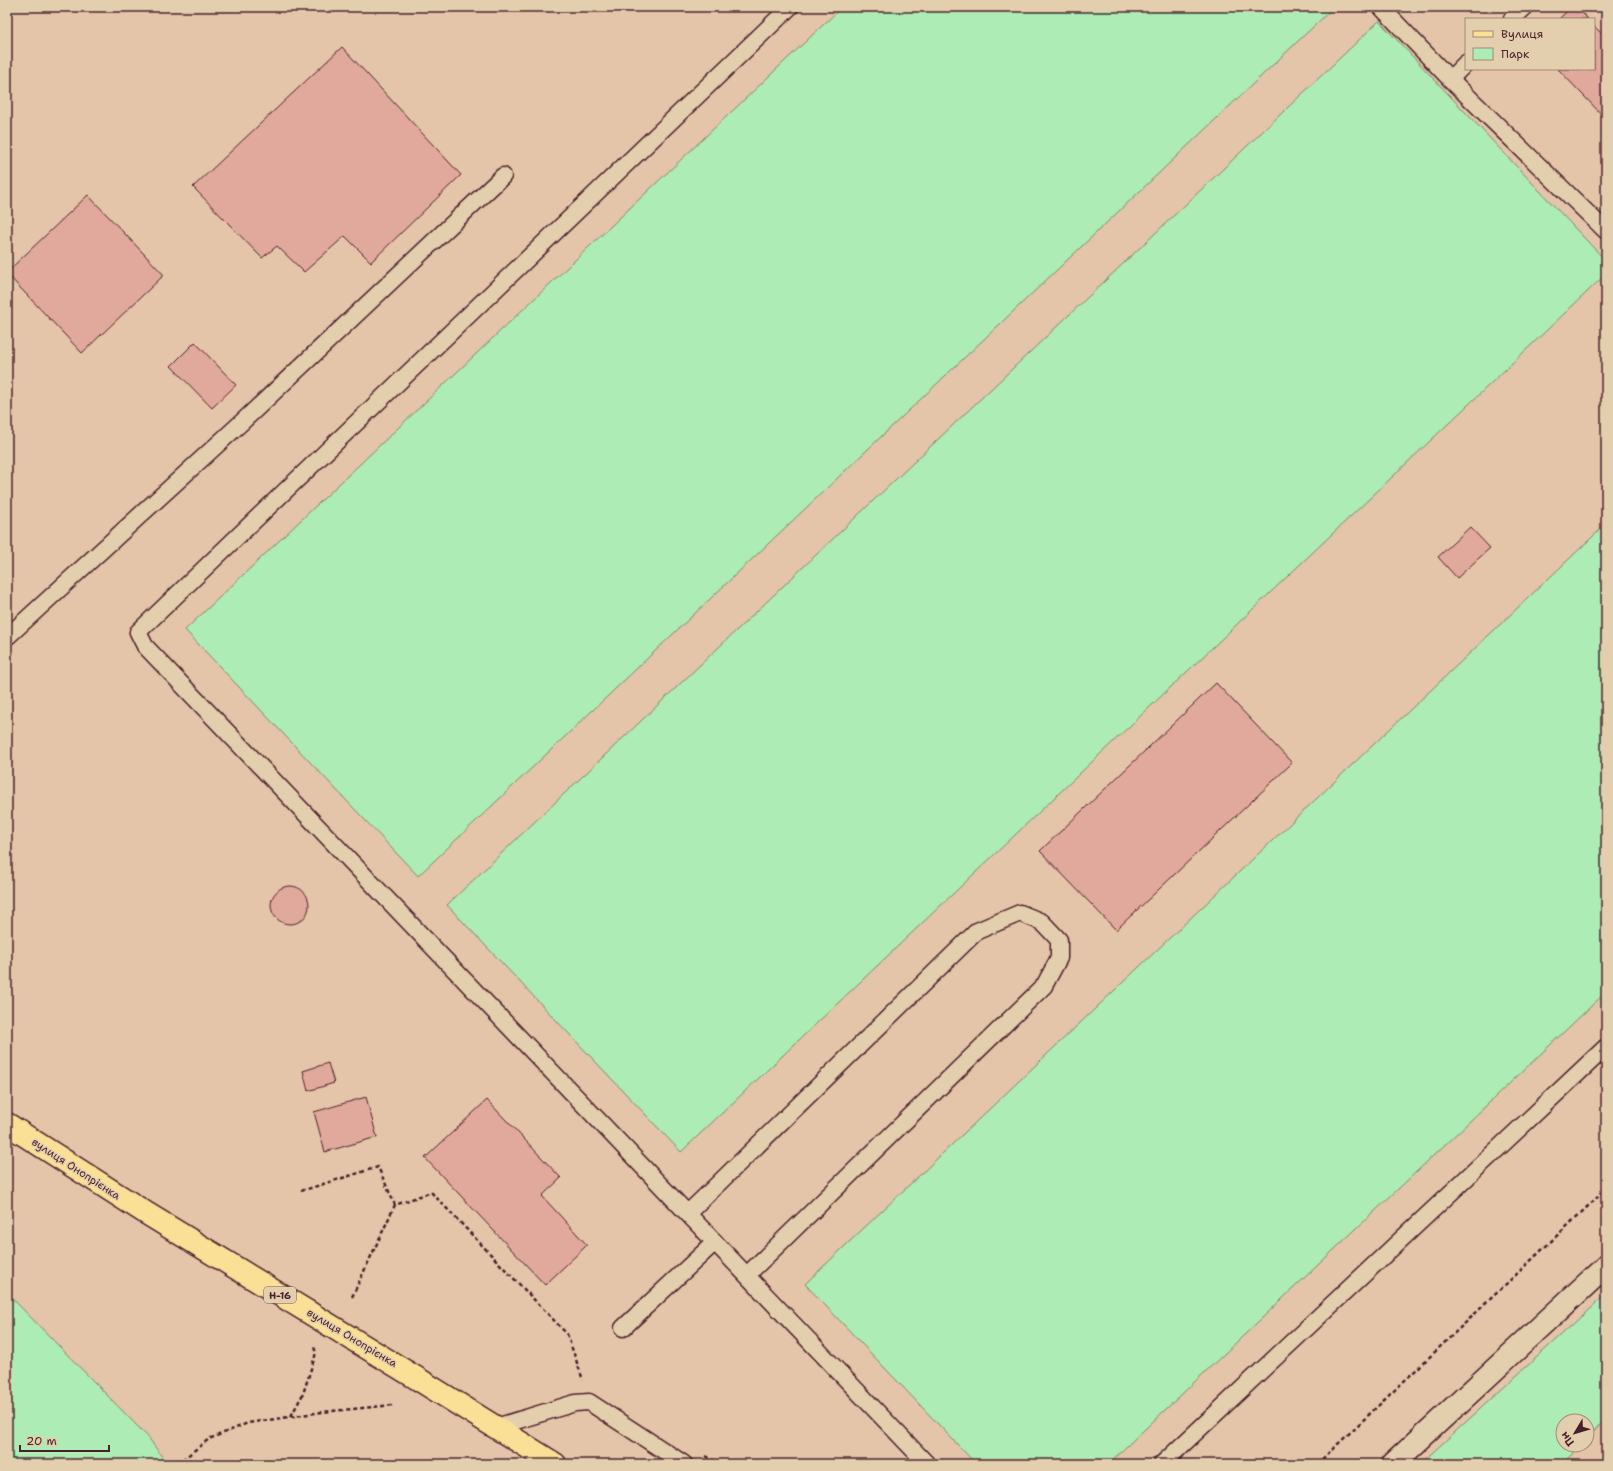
<svg xmlns="http://www.w3.org/2000/svg" width="1613" height="1471" font-family="'Shantell Sans',sans-serif">
	<style>
		.green { fill: #adecb4; stroke: #7c8670 }
		.building { fill: #e1a99b; stroke: #4a1f2b }
		.lines { fill: none; stroke-linecap: round; stroke-linejoin: round }
		.service-casing { stroke: #4a1f2b; stroke-width: 19 }
		.minor-casing { stroke: #4a1f2b; stroke-width: 25 }
		.primary-casing { stroke: #4a1f2b; stroke-width: 25 }
		.path { stroke: #4a1f2b; stroke-width: 2.5; stroke-dasharray: 4 3; stroke-linecap: butt }
		.service { stroke: #e3cead; stroke-width: 16 }
		.minor { stroke: #e3cead; stroke-width: 22 }
		.primary { stroke: #fadf96; stroke-width: 22 }
		.labels { text-anchor: middle; dominant-baseline: central; stroke-width: 3; stroke-linejoin: round; paint-order: stroke }
		.shield { fill: #e3cead; stroke: #785452; stroke-width: 1 }
		.shield-label { font-size: 10px; font-weight: bold; fill: #4a1f2b }
		.street-label { font-size: 11px; fill: #4a1f2b; stroke: #e3cead }
	</style>
	<rect width="100%" height="100%" fill="#e4c5a9"/>
	<filter id="ink" filterUnits="userSpaceOnUse"><feTurbulence type="fractalNoise" baseFrequency=".025" numOctaves="2"/><feDisplacementMap in="SourceGraphic" scale="8" xChannelSelector="R" yChannelSelector="G"/><feConvolveMatrix kernelMatrix="1 2 1 2 8 2 1 2 1" color-interpolation-filters="sRGB"/></filter>
	<g filter="url(#ink)">
		<path class="green" d="M 842,7 L 1334,7 L 418,876 L 185,630 Z
			M 1379,21 L 1606,261 L 1606,274 L 681,1152 L 447,905 Z
			M 1606,524 L 1606,992 L 1108,1464 L 976,1464 L 805,1284 Z
			M 7,1293 L 148,1437 L 167,1464 L 7,1464 Z
			M 1606,1294 L 1606,1419 L 1587,1439 L 1587,1421 L 1563,1421 L 1563,1445 L 1582,1445 L 1563,1464 L 1420,1464 Z"/>
		<path class="building" d="M 1571,7 L 1576,7 L 1588,19 L 1559,19 Z
			M 1594,26 L 1606,38 L 1606,119 L 1558,69 L 1594,69 Z
			M 342,47 L 461,175 L 371,262 L 345,236 L 304,272 L 277,246 L 262,258 L 193,187 Z
			M 88,195 L 164,275 L 82,353 L 7,274 L 7,272 Z
			M 195,342 L 236,385 L 212,408 L 171,366 Z
			M 1470,527 L 1490,548 L 1457,578 L 1438,557 Z
			M 1216,683 L 1292,763 L 1116,930 L 1040,851 Z
			M271 905a19 19 0 1 1 38 0a19 19 0 1 1-38 0Z
			M 328,1063 L 334,1083 L 308,1091 L 303,1071 Z
			M 366,1097 L 377,1137 L 325,1152 L 314,1112 Z
			M 487,1100 L 561,1178 L 542,1196 L 587,1245 L 545,1285 L 425,1158 Z"/>
		<g class="lines">
			<g class="service-casing">
				<path id="service" d="M 790,7 L 138,632 L 145,646 L 927,1464
					M 1381,7 L 1450,79 L 1606,231
					M 1512,19 L 1525,7
					M 1450,79 L 1466,63
					M 7,637 L 242,422 L 503,176
					M 688,1213 L 977,931 L 1020,913 L 1042,922 L 1059,940 L 1059,958 L 1044,986 L 747,1275
					M 623,1328 L 715,1242
					M 496,1427 L 575,1403 L 589,1402 L 684,1464
					M 1162,1464 L 1606,1047"/>
			</g>
			<g class="minor-casing">
				<path id="minor" d="M 1393,1464 L 1606,1266"/>
			</g>
			<g class="primary-casing">
				<path id="primary" d="M 7,1124 L 146,1213 L 418,1379 L 555,1464"/>
			</g>
			<path class="path" d="M 301,1191 L 378,1167 L 395,1205
				M 352,1297 L 395,1205 L 431,1192 L 567,1334 L 583,1380
				M 291,1416 L 303,1394 L 316,1353 L 314,1347
				M 706,1456 L 720,1464
				M 177,1464 L 209,1439 L 248,1423 L 322,1412 L 393,1405
				M 1317,1464 L 1606,1189"/>
			<use href="#service" class="service"/>
			<use href="#minor" class="minor"/>
			<use href="#primary" class="primary"/>
		</g>
	</g>
	<g class="labels">
		<rect class="shield" x="264" y="1287" width="32" height="16" rx="3"/>
		<g class="shield-label">
			<text x="280" y="1295">Н-16</text>
		</g>
		<g class="street-label">
			<text transform="translate(76 1169) rotate(33)">вулиця Онопрієнка</text>
			<text transform="translate(352 1338) rotate(31)">вулиця Онопрієнка</text>
		</g>
	</g>
	<rect width="1613" height="1471" fill="none" stroke="#e3cead" stroke-width="24"/>
	<rect x="12" y="12" width="1589" height="1447" fill="none" stroke="#4a1f2b" stroke-width="1.5" filter="url(#ink)"/>
	<rect x="1465" y="18" width="130" height="52" fill="#e3cead" stroke="#a68879"/>
	<rect x="1473" y="31" width="20" height="6" fill="#fadf96" stroke="#a68879"/>
	<text x="1501" y="38" font-size="12" fill="#4a1f2b">Вулиця</text>
	<rect x="1473" y="48" width="20" height="12" fill="#adecb4" stroke="#a68879"/>
	<text x="1501" y="58" font-size="12" fill="#4a1f2b">Парк</text>
	<g transform="translate(1575 1433) rotate(232)"><circle r="19" fill="#e3cead" stroke="#a68879"/>
	<path d="M0-3L7 15L0 10L-7 15Z" fill="#4a1f2b"/>
	<text y="-6" font-size="11" font-weight="bold" text-anchor="middle" fill="#4a1f2b">Пн</text>
	</g>
	<path d="M20 1445v6h89v-6" fill="none" stroke="#4a1f2b" stroke-width="2"/>
	<text x="26" y="1445" font-size="12" fill="#4a1f2b" stroke="#e3cead" stroke-width="3" paint-order="stroke">20 m</text>
</svg>
